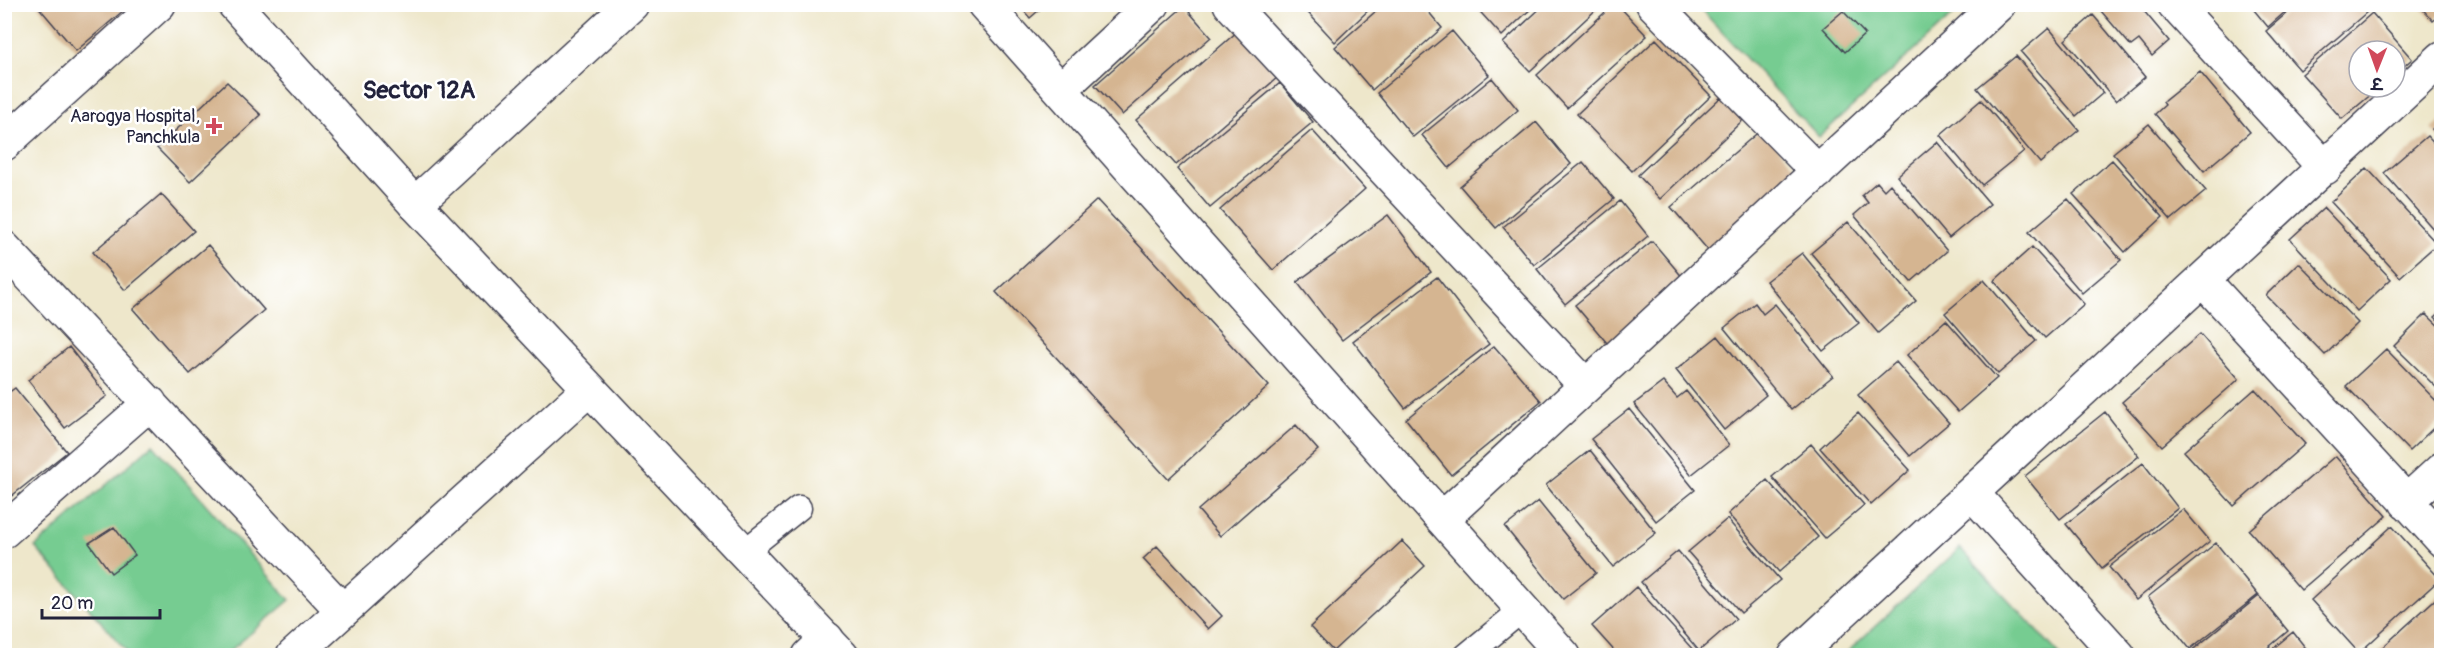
<svg xmlns="http://www.w3.org/2000/svg" width="2446" height="660" font-family="Pangolin,'Playpen Sans Deva',sans-serif">
	<style>
		.green { fill: #76cc91; stroke: #4c7766; stroke-width: 1.5 }
		.building { fill: #d5b591 }
		.lines { fill: none; stroke-linecap: round; stroke-linejoin: round }
		.lane-casing { stroke: #414051; stroke-width: 27 }
		.street-casing { stroke: #414051; stroke-width: 36 }
		.secondary-casing { stroke: #414051; stroke-width: 36 }
		.lane { stroke: #fff; stroke-width: 24 }
		.street { stroke: #fff; stroke-width: 33 }
		.secondary { stroke: #fff; stroke-width: 33 }
		.poi-dot { fill: #d1495b; stroke: #fff; stroke-width: 2 }
		.labels { text-anchor: middle; dominant-baseline: central; stroke-width: 5; stroke-linejoin: round; paint-order: stroke }
		.poi-label { font-size: 18px; fill: #22223b; stroke: #fff; text-anchor: end }
		.district-label { font-size: 24px; font-weight: bold; fill: #22223b; stroke: #fff }
	</style>
	<rect width="100%" height="100%" fill="#fff"/>
	<filter id="ink" filterUnits="userSpaceOnUse"><feTurbulence type="fractalNoise" baseFrequency=".0167" numOctaves="2"/><feDisplacementMap in="SourceGraphic" scale="12" xChannelSelector="R" yChannelSelector="G"/><feConvolveMatrix kernelMatrix="1 2 1 2 8 2 1 2 1" color-interpolation-filters="sRGB"/></filter>
	<filter id="wash" filterUnits="userSpaceOnUse"><feTurbulence type="fractalNoise" baseFrequency=".008" numOctaves="4" result="noise"/><feDisplacementMap in="SourceGraphic" scale="24" xChannelSelector="R" yChannelSelector="G"/><feGaussianBlur stdDeviation="1.35" result="paint"/><feColorMatrix in="noise" values="0 0 0 0 0 0 0 0 0 0 0 0 0 0 0 0 0 1.4 0 .05"/><feComposite in="paint" operator="in"/></filter>
	<g filter="url(#wash)">
		<rect width="100%" height="100%" fill="#eee7cb"/>
		<path class="green" d="M 1697,5 L 1964,5 L 1819,137 Z
			M 153,444 L 290,600 L 225,655 L 130,655 L 35,547 Z
			M 1960,548 L 2060,655 L 1844,655 Z"/>
		<g id="blocks">
			<path class="building" d="M 36,4 L 131,4 L 76,51 Z
				M 1018,4 L 1046,4 L 1030,18 Z
				M 1300,4 L 1375,4 L 1335,42 Z
				M 1384,4 L 1422,4 L 1442,28 L 1372,90 L 1335,47 Z
				M 1473,4 L 1536,4 L 1502,36 Z
				M 1545,4 L 1602,4 L 1530,71 L 1503,43 Z
				M 1614,4 L 1617,4 L 1647,36 L 1567,108 L 1537,75 Z
				M 2095,4 L 2138,4 L 2169,41 L 2152,56 L 2139,40 L 2131,46 Z
				M 2249,4 L 2294,4 L 2268,27 Z
				M 2297,4 L 2360,4 L 2367,12 L 2300,70 L 2266,31 Z
				M 2419,5 L 2442,5 L 2442,14 L 2433,21 Z
				M 1184,6 L 1211,37 L 1122,115 L 1095,85 Z
				M 1843,11 L 1865,34 L 1845,52 L 1823,28 Z
				M 2372,13 L 2412,59 L 2395,74 L 2395,51 L 2359,51 L 2359,87 L 2380,87 L 2342,119 L 2302,74 Z
				M 2093,15 L 2145,77 L 2116,101 L 2065,40 Z
				M 2049,28 L 2103,93 L 2076,116 L 2021,52 Z
				M 1238,31 L 1278,77 L 1176,165 L 1136,120 Z
				M 1452,31 L 1489,75 L 1413,137 L 1377,93 Z
				M 1656,39 L 1711,96 L 1632,171 L 1577,114 Z
				M 2016,56 L 2079,130 L 2040,163 L 1977,88 Z
				M 2200,72 L 2250,132 L 2204,171 L 2155,114 L 2165,105 L 2163,102 Z
				M 1492,78 L 1518,110 L 1449,168 L 1422,135 Z
				M 227,82 L 261,115 L 190,182 L 157,148 Z
				M 1280,83 L 1313,122 L 1210,208 L 1177,169 Z
				M 1721,97 L 1743,120 L 1660,199 L 1638,175 Z
				M 1981,100 L 2024,151 L 1982,185 L 1940,135 Z
				M 2442,121 L 2442,141 L 2432,129 Z
				M 1536,122 L 1571,164 L 1496,228 L 1460,186 Z
				M 2149,124 L 2206,191 L 2171,220 L 2113,153 Z
				M 1762,129 L 1804,178 L 1713,256 L 1671,207 Z
				M 1312,130 L 1365,189 L 1273,270 L 1220,210 Z
				M 2427,136 L 2442,152 L 2442,239 L 2384,173 Z
				M 1937,142 L 1990,204 L 1949,238 L 1897,176 Z
				M 2112,160 L 2163,217 L 2125,252 L 2073,194 Z
				M 1583,162 L 1614,199 L 1534,265 L 1503,227 Z
				M 2367,168 L 2437,244 L 2400,277 L 2331,202 Z
				M 1877,182 L 1884,190 L 1890,184 L 1947,251 L 1911,282 L 1854,215 L 1868,203 L 1862,195 Z
				M 161,194 L 194,231 L 125,290 L 93,252 Z
				M 2068,199 L 2121,260 L 2082,293 L 2029,232 Z
				M 1097,200 L 1269,386 L 1168,479 L 996,292 Z
				M 1620,201 L 1648,236 L 1565,304 L 1537,269 Z
				M 2324,208 L 2391,279 L 2357,311 L 2290,239 Z
				M 1388,215 L 1431,272 L 1342,340 L 1297,282 Z
				M 1848,222 L 1916,301 L 1878,333 L 1811,253 Z
				M 1652,241 L 1689,285 L 1612,349 L 1575,305 Z
				M 208,245 L 264,310 L 190,374 L 133,309 Z
				M 2032,247 L 2084,304 L 2045,338 L 1994,281 Z
				M 1802,253 L 1859,323 L 1823,351 L 1766,281 Z
				M 2299,263 L 2358,323 L 2325,355 L 2266,295 Z
				M 1437,277 L 1489,344 L 1405,408 L 1353,341 Z
				M 1984,280 L 2036,341 L 1998,374 L 1945,313 Z
				M 1755,303 L 1763,314 L 1775,304 L 1833,376 L 1791,410 L 1724,328 Z
				M 2442,311 L 2442,324 L 2435,317 Z
				M 2426,314 L 2442,329 L 2442,393 L 2394,346 Z
				M 1946,320 L 1997,378 L 1958,412 L 1907,355 Z
				M 2200,334 L 2239,379 L 2162,446 L 2122,402 Z
				M 1718,336 L 1766,395 L 1724,430 L 1676,370 Z
				M 1494,346 L 1541,401 L 1451,475 L 1406,419 Z
				M 69,347 L 107,396 L 65,428 L 28,380 Z
				M 2386,349 L 2442,407 L 2442,420 L 2409,451 L 2346,386 Z
				M 1896,362 L 1949,423 L 1910,456 L 1858,395 Z
				M 1663,382 L 1677,398 L 1686,391 L 1729,445 L 1691,475 L 1634,404 Z
				M 15,388 L 67,452 L 9,498 L 4,493 L 4,396 Z
				M 2255,389 L 2305,444 L 2234,506 L 2184,451 Z
				M 1629,409 L 1695,490 L 1656,521 L 1591,439 Z
				M 2105,412 L 2139,456 L 2060,519 L 2025,476 Z
				M 1858,413 L 1910,470 L 1871,505 L 1820,448 Z
				M 1296,425 L 1318,450 L 1220,536 L 1198,510 Z
				M 1811,444 L 1864,505 L 1825,538 L 1772,477 Z
				M 1590,450 L 1656,533 L 1613,567 L 1546,485 Z
				M 2335,456 L 2387,516 L 2301,590 L 2249,530 Z
				M 2143,463 L 2178,508 L 2102,568 L 2066,524 Z
				M 1767,480 L 1818,537 L 1779,572 L 1728,514 Z
				M 1538,501 L 1596,573 L 1563,599 L 1505,527 Z
				M 2183,509 L 2210,541 L 2136,600 L 2109,567 Z
				M 1727,519 L 1780,580 L 1741,613 L 1688,552 Z
				M 2392,526 L 2440,579 L 2359,653 L 2311,600 Z
				M 114,527 L 135,555 L 111,573 L 89,543 Z
				M 1402,541 L 1425,566 L 1333,651 L 1310,627 Z
				M 2216,543 L 2258,595 L 2190,649 L 2148,597 Z
				M 1157,546 L 1222,616 L 1208,629 L 1143,559 Z
				M 1678,551 L 1736,619 L 1699,651 L 1641,582 Z
				M 1636,587 L 1696,653 L 1694,656 L 1619,656 L 1592,626 Z
				M 2442,593 L 2442,656 L 2373,656 Z
				M 2259,596 L 2288,631 L 2258,656 L 2191,656 L 2189,653 Z
				M 2293,632 L 2312,656 L 2264,656 Z"/>
		</g>
	</g>
	<g filter="url(#ink)">
		<use href="#blocks" fill-opacity="0" stroke="#414051" stroke-width="1.5"/>
		<g class="lines">
			<g class="lane-casing">
				<path id="lane" d="M 744,552 L 799,508
					M 1466,656 L 1523,609"/>
			</g>
			<g class="street-casing">
				<path id="street" d="M 984,4 L 1564,656
					M 1230,4 L 1586,386
					M 1653,4 L 1818,172
					M 2174,4 L 2325,168
					M 1061,89 L 1153,4
					M 4,144 L 159,4
					M 415,204 L 632,4
					M 4,248 L 343,611
					M 2203,280 L 2442,540
					M 1972,493 L 2119,656
					M 2406,502 L 2442,469
					M 1442,519 L 1999,4
					M 4,531 L 150,403
					M 293,656 L 589,389
					M 809,656 L 827,639
					M 1795,656 L 2442,58"/>
			</g>
			<g class="secondary-casing">
				<path id="secondary" d="M 234,4 L 415,204 L 842,656"/>
			</g>
			<use href="#lane" class="lane"/>
			<use href="#street" class="street"/>
			<use href="#secondary" class="secondary"/>
		</g>
	</g>
	<path class="poi-dot" d="M211 117h6v6h6v6h-6v6h-6v-6h-6v-6h6z"/>
	<g class="labels">
		<g class="poi-label">
			<text x="200" y="116">Aarogya Hospital,<tspan x="200" dy="21">Panchkula</tspan></text>
		</g>
		<g class="district-label">
			<text x="419" y="90">Sector 12A</text>
		</g>
	</g>
	<rect width="2446" height="660" fill="none" stroke="#fff" stroke-width="24"/>
	<g transform="translate(2377 69) rotate(181)"><circle r="28" fill="#ffffff" stroke="#a7a7b1" stroke-width="1.5"/>
	<path d="M0-4.5L10 22L0 15L-10 22Z" fill="#d1495b"/>
	<text y="-9" font-size="16" font-weight="bold" text-anchor="middle" fill="#22223b">उ</text>
	</g>
	<path d="M42 609v9h118v-9" fill="none" stroke="#22223b" stroke-width="3"/>
	<text x="51" y="609" font-size="18" fill="#22223b" stroke="#ffffff" stroke-width="4.5" paint-order="stroke">20 m</text>
</svg>
